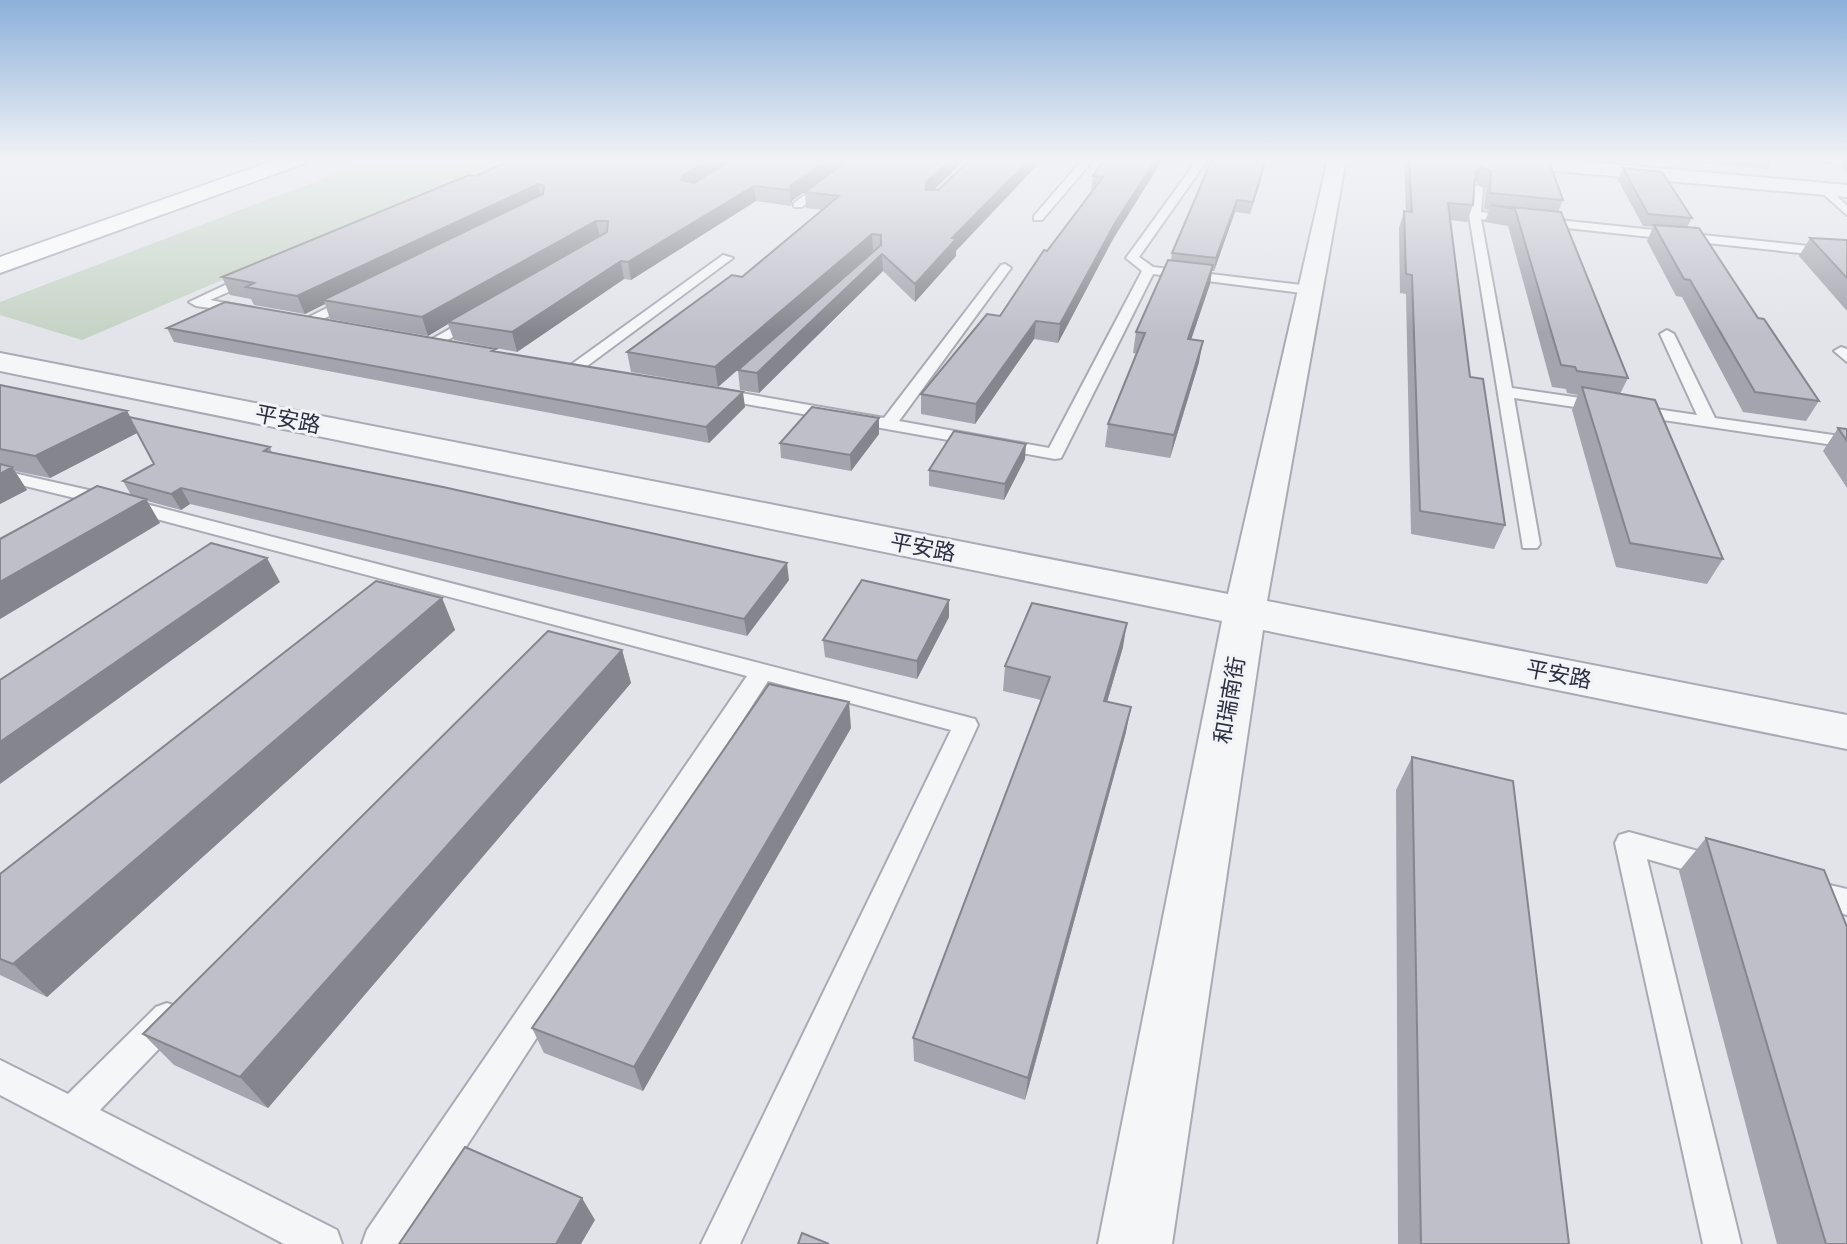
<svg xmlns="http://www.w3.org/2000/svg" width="1847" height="1244" font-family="Jost,'Noto Sans SC',sans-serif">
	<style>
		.green { fill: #c5d3c5 }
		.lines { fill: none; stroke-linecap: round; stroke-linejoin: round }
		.service-casing { stroke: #a8aab4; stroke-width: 4 }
		.minor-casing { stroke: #a8aab4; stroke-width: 4 }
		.primary-casing { stroke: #a3a6b4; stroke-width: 4 }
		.service { fill: #f5f6f8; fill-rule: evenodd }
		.minor { fill: #f5f6f8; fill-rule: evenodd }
		.primary { fill: #fff; fill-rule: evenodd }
		.wall { fill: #a3a4ad }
		.shaded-wall { fill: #85868d }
		.building { fill: #bebfc9; stroke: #85868d; stroke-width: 2 }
		.labels { text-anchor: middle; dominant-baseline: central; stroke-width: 6; stroke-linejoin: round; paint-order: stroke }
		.street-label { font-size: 22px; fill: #2c2f40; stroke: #f2f3f7 }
	</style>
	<rect width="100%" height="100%" fill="#e3e4ea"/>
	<path class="green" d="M 374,159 L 505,159 L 82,340 L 0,315 L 0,302 Z"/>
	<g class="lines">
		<g class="service-casing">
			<path id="service" d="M 854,159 L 866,159 L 802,207 L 794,207 L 794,203 Z
				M 1083,159 L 1094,159 L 1042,220 L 1034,220 L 1034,216 Z
				M 1198,159 L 1208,159 L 1139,257 L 1153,267 L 1310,286 L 1317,290 L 1310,294 L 1153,274 L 1061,458 L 1055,459 L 718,399 L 710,394 L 718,389 L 884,418 L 1001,265 L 1005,264 L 1011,268 L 899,421 L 1049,448 L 1142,271 L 1126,258 Z
				M 1811,159 L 1847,159 L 1847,165 Z
				M 1478,185 L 1483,188 L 1481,212 L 1847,250 L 1847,258 L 1481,219 L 1512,388 L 1697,415 L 1660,334 L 1667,330 L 1674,334 L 1715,418 L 1847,437 L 1847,447 L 1514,398 L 1540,544 L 1537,548 L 1523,548 L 1469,215 L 1473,188 Z
				M 1820,187 L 1828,187 L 1847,206 L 1847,215 L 1820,191 Z
				M 723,255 L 733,258 L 579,372 L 569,372 L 569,366 Z
				M 253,272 L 258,273 L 258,279 L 210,300 L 252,308 L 252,314 L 196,306 L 189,302 Z
				M 353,295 L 358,296 L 358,302 L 313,324 L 308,325 L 301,321 Z
				M 476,314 L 483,318 L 481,321 L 437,346 L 427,346 L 425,343 Z
				M 1841,347 L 1847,349 L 1847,362 L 1834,351 Z
				M 0,470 L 115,496 L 975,719 L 978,725 L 740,1244 L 701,1244 L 951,730 L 768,681 L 403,1244 L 362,1244 L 367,1230 L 747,676 L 104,505 L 0,480 Z
				M 1629,832 L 1727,859 L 1731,867 L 1727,875 L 1717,879 L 1647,859 L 1741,1244 L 1703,1244 L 1615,843 L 1619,835 Z
				M 1808,880 L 1847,889 L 1847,915 L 1798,901 L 1793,892 L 1798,883 Z
				M 167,1003 L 178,1007 L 183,1018 L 178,1029 L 100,1110 L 337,1230 L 342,1244 L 284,1244 L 0,1095 L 0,1060 L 68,1094 L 156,1007 Z"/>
		</g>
		<g class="minor-casing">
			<path id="minor" d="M 1328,159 L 1346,159 L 1267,601 L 1847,715 L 1847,749 L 1263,630 L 1172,1244 L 1098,1244 L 1222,621 L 0,371 L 0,353 L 1228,594 Z
				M 1480,159 L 1556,159 L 1847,185 L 1847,197 L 1489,165 Z"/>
		</g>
		<g class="primary-casing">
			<path id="primary" d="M 278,159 L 308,159 L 305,163 L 0,273 L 0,257 Z"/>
		</g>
		<use href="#service" class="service"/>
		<use href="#minor" class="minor"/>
		<use href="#primary" class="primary"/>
	</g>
	<path class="wall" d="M 513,159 L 849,159 L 792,201 L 791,206 L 756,201 L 631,280 L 624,279 L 517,352 L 454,340 L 448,324 L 428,336 L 330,319 L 325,304 L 305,314 L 254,305 L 251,299 L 230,295 L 222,277 L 476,176 Z
		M 850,159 L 965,159 L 933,190 L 956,251 L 956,256 L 915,302 L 883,271 L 759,393 L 740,390 L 738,370 L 873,251 L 718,387 L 631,372 L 627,352 L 742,277 L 823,210 L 806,208 L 805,192 Z
		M 1105,159 L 1163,159 L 1113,239 L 1058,343 L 1034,339 L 975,424 L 921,414 L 921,394 L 1000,316 L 1091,191 L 1093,176 Z
		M 1404,159 L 1548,159 L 1563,200 L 1558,212 L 1628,378 L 1620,394 L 1723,559 L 1707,584 L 1616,567 L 1572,410 L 1578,395 L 1567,393 L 1566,389 L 1552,387 L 1508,226 L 1485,222 L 1489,210 L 1484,209 L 1486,188 L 1476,182 L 1474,184 L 1473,205 L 1467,222 L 1450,220 L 1470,377 L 1505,525 L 1494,549 L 1411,534 L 1406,294 L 1400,293 L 1399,228 L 1404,211 L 1406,211 Z
		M 1607,159 L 1647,159 L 1645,164 L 1608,161 Z
		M 1654,159 L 1773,159 L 1768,169 Z
		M 1845,159 L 1847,159 L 1847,173 L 1841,167 Z
		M 1265,162 L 1250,214 L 1235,212 L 1214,271 L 1212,271 L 1210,284 L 1191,340 L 1199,362 L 1170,458 L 1105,447 L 1108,424 L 1137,354 L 1133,353 L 1136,332 L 1171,260 L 1172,253 Z
		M 1623,168 L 1692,218 L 1687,227 L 1758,318 L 1819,401 L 1806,421 L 1743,412 L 1682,297 L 1676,296 L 1647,241 L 1653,227 L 1643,226 L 1618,180 Z
		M 1810,238 L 1847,240 L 1847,311 L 1799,256 Z
		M 167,328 L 497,352 L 745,407 L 709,443 L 174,342 Z
		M 0,385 L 131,418 L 270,447 L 272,453 L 789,580 L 747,636 L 190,504 L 181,510 L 147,501 L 160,523 L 0,619 L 0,539 L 131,495 L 123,481 L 154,464 L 137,433 L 50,478 L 15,471 L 27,490 L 0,504 Z
		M 1838,428 L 1847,429 L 1847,488 L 1823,451 Z
		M 879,434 L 851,471 L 781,458 L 780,443 Z
		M 1025,459 L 1004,500 L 929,486 L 929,470 Z
		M 442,598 L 455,630 L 47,997 L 0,975 L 0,874 Z
		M 949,600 L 949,617 L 917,679 L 825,657 L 823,640 Z
		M 1123,647 L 1107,702 L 1126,732 L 1025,1100 L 914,1061 L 913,1038 L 1041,700 L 1003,691 L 1005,666 Z
		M 622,650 L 631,683 L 268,1108 L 174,1065 L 143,1034 Z
		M 851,728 L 643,1091 L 544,1053 L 532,1028 Z
		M 1412,757 L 1569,1244 L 1398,1244 L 1396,790 Z
		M 1706,838 L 1847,1244 L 1777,1244 L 1679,871 Z"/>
	<path class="shaded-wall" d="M 710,159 L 735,159 L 684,191 L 681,180 L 682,176 Z
		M 828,159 L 849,159 L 792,201 L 791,206 L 790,190 L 791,185 Z
		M 951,159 L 965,159 L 926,198 L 926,182 Z
		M 1030,159 L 1043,159 L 956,251 L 956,256 L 915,302 L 915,284 L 952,238 Z
		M 1156,159 L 1163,159 L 1113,239 L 1058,343 L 1060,324 L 1115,223 Z
		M 1265,162 L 1263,173 L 1250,214 L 1253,202 Z
		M 1482,167 L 1476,182 L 1470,188 L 1475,172 Z
		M 538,184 L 542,199 L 323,300 L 325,304 L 305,314 L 297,296 Z
		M 754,186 L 756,201 L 631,280 L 628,262 Z
		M 1237,200 L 1235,212 L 1214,271 L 1216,258 Z
		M 596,221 L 600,237 L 448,322 L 448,324 L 428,336 L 422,317 Z
		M 872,234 L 873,251 L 718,387 L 715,367 Z
		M 882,254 L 883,271 L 759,393 L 757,373 Z
		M 621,261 L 624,279 L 517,352 L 512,332 Z
		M 1213,265 L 1210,284 L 1184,360 L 1188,339 Z
		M 1036,321 L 1034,339 L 975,424 L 976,404 Z
		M 1203,341 L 1199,362 L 1170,458 L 1174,435 Z
		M 743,392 L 745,407 L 709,443 L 706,427 Z
		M 127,411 L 139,432 L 50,478 L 35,456 Z
		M 879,418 L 879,434 L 851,471 L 850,455 Z
		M 1026,444 L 1025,459 L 1004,500 L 1005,484 Z
		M 12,467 L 27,490 L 0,504 L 0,474 Z
		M 181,488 L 190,504 L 181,510 L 171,494 Z
		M 146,499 L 160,523 L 0,619 L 0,582 Z
		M 267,558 L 280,582 L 0,784 L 0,742 Z
		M 787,563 L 789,580 L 747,636 L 744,619 Z
		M 442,598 L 455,630 L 47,997 L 13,964 Z
		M 949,600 L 949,617 L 917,679 L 917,661 Z
		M 1127,623 L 1123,647 L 1100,726 L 1104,701 Z
		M 622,650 L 631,683 L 268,1108 L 240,1077 Z
		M 849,702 L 851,728 L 643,1091 L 634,1067 Z
		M 1131,707 L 1126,732 L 1025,1100 L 1028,1078 Z
		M 582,1198 L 595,1220 L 581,1244 L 556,1244 Z"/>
	<path class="building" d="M 513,159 L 710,159 L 682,176 L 681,180 L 694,183 L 733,159 L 828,159 L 791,185 L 790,190 L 754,186 L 628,262 L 621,261 L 512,332 L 448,322 L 607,232 L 608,221 L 596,221 L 422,317 L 323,300 L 543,194 L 544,186 L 538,184 L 297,296 L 246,287 L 254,283 L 222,277 L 469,175 L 476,176 Z
		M 850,159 L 951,159 L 926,182 L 926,190 L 938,190 L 971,159 L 1030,159 L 952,238 L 956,239 L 915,284 L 882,254 L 757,373 L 738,370 L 881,245 L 881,235 L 872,234 L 715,367 L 627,352 L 732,275 L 742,277 L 839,196 L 805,192 Z
		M 1105,159 L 1156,159 L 1115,223 L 1060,324 L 1036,321 L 976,404 L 921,394 L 987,314 L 1000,316 L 1044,250 L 1047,251 L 1103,177 L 1093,176 Z
		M 1212,159 L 1238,159 L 1265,162 L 1253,202 L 1237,200 L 1216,258 L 1172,253 Z
		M 1409,159 L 1548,159 L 1563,200 L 1490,193 L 1491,172 L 1482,167 L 1475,172 L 1473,205 L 1448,203 L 1470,377 L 1483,379 L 1505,525 L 1420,511 L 1412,275 L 1406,274 L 1404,211 L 1412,212 Z
		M 1623,168 L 1662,172 L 1692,218 L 1648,214 Z
		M 1491,205 L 1561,212 L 1628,378 L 1577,371 L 1575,367 L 1561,365 L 1515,209 Z
		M 1654,225 L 1699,228 L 1758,318 L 1764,319 L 1819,401 L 1755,392 L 1690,280 L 1684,279 Z
		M 1810,238 L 1847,240 L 1847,278 Z
		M 1168,260 L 1213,265 L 1188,339 L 1203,341 L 1174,435 L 1108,424 L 1145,333 L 1136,332 Z
		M 225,302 L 496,349 L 492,351 L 743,392 L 706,427 L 167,328 Z
		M 0,385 L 127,411 L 35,456 L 0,449 Z
		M 1582,387 L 1655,400 L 1723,559 L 1630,543 Z
		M 812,407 L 879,418 L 850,455 L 780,443 Z
		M 129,417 L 270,447 L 264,451 L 443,487 L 787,563 L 744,619 L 181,488 L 171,494 L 123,481 L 154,464 Z
		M 1838,428 L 1847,429 L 1847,441 Z
		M 954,431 L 1026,444 L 1005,484 L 929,470 Z
		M 0,464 L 12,467 L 0,474 Z
		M 97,486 L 146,499 L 0,582 L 0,539 Z
		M 211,543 L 267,558 L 0,742 L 0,680 Z
		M 862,580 L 949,600 L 917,661 L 823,640 Z
		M 376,581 L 442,598 L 13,964 L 0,959 L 0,874 Z
		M 1032,603 L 1127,623 L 1104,701 L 1131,707 L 1028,1078 L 913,1038 L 1050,677 L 1005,666 Z
		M 548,631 L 622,650 L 240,1077 L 143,1034 Z
		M 769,684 L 849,702 L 634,1067 L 532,1028 Z
		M 1412,757 L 1513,781 L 1569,1244 L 1421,1244 Z
		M 1706,838 L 1824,870 L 1847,927 L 1847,1244 L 1826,1244 Z
		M 465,1147 L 582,1198 L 556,1244 L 399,1244 Z
		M 802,1233 L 829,1244 L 798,1244 Z"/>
	<linearGradient id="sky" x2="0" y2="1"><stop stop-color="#8cb0da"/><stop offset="0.48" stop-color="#f2f3f6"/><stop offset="1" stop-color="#f2f3f6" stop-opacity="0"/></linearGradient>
	<rect width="1847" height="333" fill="url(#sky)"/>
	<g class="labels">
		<g class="street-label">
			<text transform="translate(288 419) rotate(11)">平安路</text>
			<text transform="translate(923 547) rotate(11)">平安路</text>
			<text transform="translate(1559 674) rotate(11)">平安路</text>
			<text transform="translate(1229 700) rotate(-80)">和瑞南街</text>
		</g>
	</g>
</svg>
